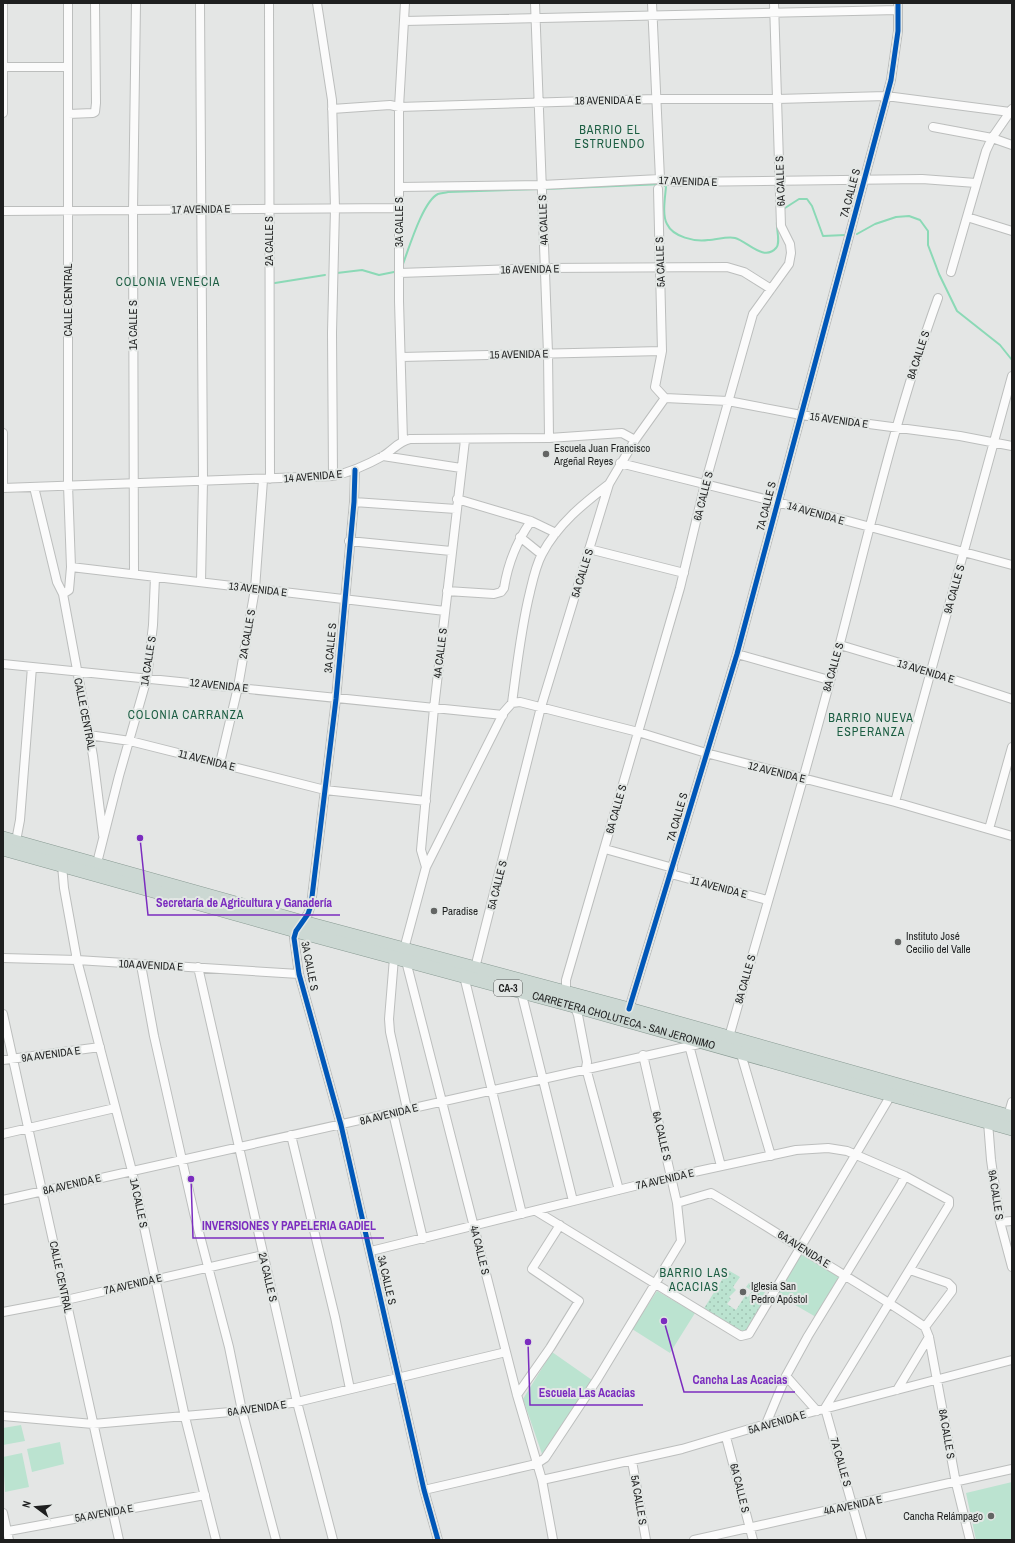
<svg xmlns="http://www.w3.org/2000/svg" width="1015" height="1543" font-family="'Archivo Narrow',sans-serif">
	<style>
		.green { fill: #bbe3d0 }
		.garden { fill: url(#garden-dots) }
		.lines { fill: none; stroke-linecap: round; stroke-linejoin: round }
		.stream { stroke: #8bd9b6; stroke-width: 2 }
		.minor-casing { stroke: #bcbebd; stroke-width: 10 }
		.trunk-casing { stroke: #899a93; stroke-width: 14 }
		.minor { stroke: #fbfbfb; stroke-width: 8 }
		.trunk { stroke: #ccd8d3; stroke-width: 13 }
		.cycleway-casing { stroke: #e3e7e5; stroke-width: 8 }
		.cycleway { stroke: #0057b8; stroke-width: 5 }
		.poi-dot { fill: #636564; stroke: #e3e7e5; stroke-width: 1.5 }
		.labels { text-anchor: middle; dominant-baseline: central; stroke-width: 4; stroke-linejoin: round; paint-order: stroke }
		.shield { fill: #e3e7e5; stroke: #595b5a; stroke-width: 1 }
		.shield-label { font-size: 10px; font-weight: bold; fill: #1e1f1f }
		.street-label { font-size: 11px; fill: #1e1f1f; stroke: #e3e7e5 }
		.poi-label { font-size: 11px; fill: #1e1f1f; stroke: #e3e7e5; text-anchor: start }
		.neighbourhood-label { font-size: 12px; letter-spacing: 1px; fill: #1b5d42; stroke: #e3e7e5 }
		.leader { fill: none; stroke: #7b2cbf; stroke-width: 1.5 }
		.callout-dot { fill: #7b2cbf; stroke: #e3e7e5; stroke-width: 1.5 }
		.callout-label { font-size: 12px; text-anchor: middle; font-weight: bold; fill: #7b2cbf; stroke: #e3e7e5; stroke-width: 4; stroke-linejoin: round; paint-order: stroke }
	</style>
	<defs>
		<pattern id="garden-dots" width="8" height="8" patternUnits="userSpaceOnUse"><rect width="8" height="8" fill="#bbe3d0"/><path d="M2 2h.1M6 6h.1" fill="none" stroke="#a0c2b2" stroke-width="1.8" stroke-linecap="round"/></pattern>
	</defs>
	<rect width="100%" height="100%" fill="#e4e6e5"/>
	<path class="green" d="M 800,1254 L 841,1278 L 816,1317 L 776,1294 Z
		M 657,1291 L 695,1313 L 670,1353 L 632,1329 Z
		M 552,1352 L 592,1380 L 542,1454 L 523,1399 Z
		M 21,1425 L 25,1441 L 3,1445 L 3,1428 Z
		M 60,1442 L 64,1464 L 32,1472 L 27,1449 Z
		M 22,1453 L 29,1487 L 5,1492 L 3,1457 Z
		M 1012,1482 L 1012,1540 L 976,1540 L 966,1493 Z"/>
	<path class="garden" d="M 728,1270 L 740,1277 L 733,1287 L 736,1290 L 729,1297 L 731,1299 L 727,1304 L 736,1310 L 745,1296 L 748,1297 L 752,1291 L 746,1287 L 749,1283 L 769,1295 L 747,1332 L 742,1333 L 703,1310 Z"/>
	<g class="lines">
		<path class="stream" d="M 545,189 L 663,184 L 666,187 C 665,198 662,215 667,224 C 673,237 695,242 708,240 C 716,240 727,236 735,238 C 747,241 764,262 776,248 C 781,243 776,229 777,222
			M 785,208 L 799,199 L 807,199 L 812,206 L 823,236 L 845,235
			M 857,234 L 875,224 L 896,217 L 909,216 L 920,220 L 928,231 L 928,245 L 939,274 L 957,311 L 1000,345 L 1012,360
			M 403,264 C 409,248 423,201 438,194 C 441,193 445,193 448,192 L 538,189
			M 337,273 L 362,270 L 379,275 L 394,272
			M 275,283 L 325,275"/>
		<g class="minor-casing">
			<path id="minor" d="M 200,3 L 203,481 L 201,582
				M 269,3 L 270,479
				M 317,3 L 332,100 L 335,208 L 332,333 L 333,476
				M 535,3 L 548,353 L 549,438
				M 652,3 L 660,179
				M 404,21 L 898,10
				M 4,67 L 68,67
				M 332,109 L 390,105 L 399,107 L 655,99 L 777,99 L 886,96 L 1010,112
				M 3,113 L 3,3
				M 68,114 L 93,113 L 95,112 L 96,103 L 95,3
				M 933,127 L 992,138 L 1012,145
				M 399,187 L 542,185 L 660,179 L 676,182 L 922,179 L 976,183
				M 658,189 L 662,351 L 655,387 L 665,398
				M 3,211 L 399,208
				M 967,217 L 1012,231
				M 951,272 L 986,151 L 992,138 L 1012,109
				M 399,273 L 544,268 L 727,267 L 744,272 L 771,289
				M 401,357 L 662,351
				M 665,398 L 728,401 L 801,415 L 960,436 L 1012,446
				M 3,433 L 3,488
				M 403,441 L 399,301 L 399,107 L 405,3
				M 383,456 L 461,468
				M 620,463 L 777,502 L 1012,565
				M 355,470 L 354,502 L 336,699 L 311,905 L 308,914 L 296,931 L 294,938 L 299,974 L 341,1125 L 424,1490 L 438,1540
				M 34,487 L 57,582 L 63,594 L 93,756 L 103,835
				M 3,488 L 333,476 C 351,472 367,465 383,456 C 393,450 399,441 410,439 L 549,438 L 622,433 L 635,440
				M 457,499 L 531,521 L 556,533
				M 354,502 L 456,509
				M 520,537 L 541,554
				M 349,541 L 451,551
				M 589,549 L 684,573
				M 71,567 L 445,611
				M 134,574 L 133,210 L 136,3
				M 447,591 L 494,594 L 501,592 L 504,588 C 508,563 517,541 531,521
				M 63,594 L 69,590 L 71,567 L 68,485 L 68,3
				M 840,645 L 930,672 L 1012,699
				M 737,654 L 829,680
				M 3,664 L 503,715
				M 512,703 C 517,666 521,628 530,592 C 533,579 536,565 542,554 C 558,524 583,504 609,484
				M 89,735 L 130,741 L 325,790 L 426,801
				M 220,763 L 238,687 L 255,589 L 263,480
				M 895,802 L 1012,376
				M 989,829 L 1012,747
				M 16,841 L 20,820 L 32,667
				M 605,849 L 673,868
				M 97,863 L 119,776 L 147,678 L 153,625 L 155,577
				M 62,865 L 64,888 L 77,960 L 132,1171 L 185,1417 L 216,1540
				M 426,867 L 504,712 L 512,703 L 520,702 L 638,732 L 706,753 L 895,802 L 1012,836
				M 671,874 L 767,900
				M 404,949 L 426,867 L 421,850 L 434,708 L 465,440
				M 3,958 L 77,960 L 299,974
				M 394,958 L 389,1019 L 390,1032 L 407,1109
				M 406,961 L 517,1395 L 542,1480 L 553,1540
				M 141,965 L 154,1036 L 194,1213 L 229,1347 L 242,1411 L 276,1540
				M 198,967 L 297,1402 L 333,1540
				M 475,968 L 541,707 L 609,484 L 635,440 L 665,398
				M 464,976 L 522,1214
				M 521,991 L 573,1201
				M 566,992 L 566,980 L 680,588 L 705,484 L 753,314 L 789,264 L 791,253 L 790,244 L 781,226 L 774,3
				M 574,1005 L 578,1015 L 587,1062 L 586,1068 L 619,1190
				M 629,1009 L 737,654 L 891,80 L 898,31 L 898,3
				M 3,1014 L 119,1540
				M 729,1037 C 766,906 806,775 840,643 C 870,527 897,411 938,298
				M 689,1045 L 721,1166
				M 741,1054 L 771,1156
				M 3,1060 L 100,1047
				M 393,1113 L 423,1239
				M 1008,1116 L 1012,1102
				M 988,1122 L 991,1160 L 1000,1222 L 1012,1267
				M 3,1134 L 115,1108
				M 291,1135 L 335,1317 L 350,1389
				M 3,1200 L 699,1044
				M 677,1203 L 711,1193 C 742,1211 772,1230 802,1249 C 843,1275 885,1299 925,1327
				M 536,1211 L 741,1336 L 749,1334 L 891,1095
				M 1000,1222 L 1012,1221
				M 371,1251 L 671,1177 L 796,1150 L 828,1148 L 847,1151 L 905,1176 L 949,1200 L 949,1205 L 825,1408 L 862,1540
				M 910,1270 L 948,1283 L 952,1287 L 952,1291 L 925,1327
				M 3,1312 L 66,1300 L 263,1255
				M 925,1327 L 929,1337 L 956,1483 L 970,1540
				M 786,1376 L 817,1411
				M 897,1390 L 929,1337
				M 517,1395 L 550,1348 L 579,1301 L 532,1269 L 560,1225
				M 3,1416 L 93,1424 L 242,1411 L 297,1402 L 506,1352
				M 766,1424 L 786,1376 L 808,1336 L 901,1184 L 905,1176
				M 726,1437 L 753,1540
				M 632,1461 L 646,1540
				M 542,1480 L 682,1449 L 766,1424 L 1012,1360
				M 424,1490 L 536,1464 L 545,1458 L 598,1378 L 681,1241 L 677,1203 L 643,1055
				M 3,1513 L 9,1540
				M 3,1532 L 205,1495
				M 694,1540 L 1012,1469"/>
		</g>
		<g class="trunk-casing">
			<g id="trunk">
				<path d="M 3,838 L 303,922 L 629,1009 L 1012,1117"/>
				<path id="s1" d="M 3,849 L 296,931 L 574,1006 L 1012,1129"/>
			</g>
		</g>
		<use href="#minor" class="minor"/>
		<use href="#trunk" class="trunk"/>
		<g class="cycleway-casing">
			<path id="cycleway" d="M 355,470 L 354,502 L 336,699 L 311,905 L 308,914 L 296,931 L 294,938 L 299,974 L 341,1125 L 424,1490 L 438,1540
				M 629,1009 L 737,654 L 891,80 L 898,31 L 898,3"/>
		</g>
		<use href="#cycleway" class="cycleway"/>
	</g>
	<g class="poi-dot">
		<circle cx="546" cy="454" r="4"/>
		<circle cx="434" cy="911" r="4"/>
		<circle cx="898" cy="942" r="4"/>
		<circle cx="743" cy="1292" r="4"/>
		<circle cx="991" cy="1516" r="4"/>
	</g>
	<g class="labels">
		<rect class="shield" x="494" y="980" width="28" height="16" rx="3"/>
		<g class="shield-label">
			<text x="508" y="988">CA-3</text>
		</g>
		<g class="street-label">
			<text transform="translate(608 100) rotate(-1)">18 AVENIDA A E</text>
			<text transform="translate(688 181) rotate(2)">17 AVENIDA E</text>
			<text transform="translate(780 181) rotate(-92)">6A CALLE S</text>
			<text transform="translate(850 193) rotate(-75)">7A CALLE S</text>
			<text transform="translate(201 209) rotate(-1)">17 AVENIDA E</text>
			<text transform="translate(543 220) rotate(-92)">4A CALLE S</text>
			<text transform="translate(399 222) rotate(-90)">3A CALLE S</text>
			<text transform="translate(269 241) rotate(-90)">2A CALLE S</text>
			<text transform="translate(660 262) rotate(-92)">5A CALLE S</text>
			<text transform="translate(530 269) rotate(-1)">16 AVENIDA E</text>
			<text transform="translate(68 300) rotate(-90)">CALLE CENTRAL</text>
			<text transform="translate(133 325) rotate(-90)">1A CALLE S</text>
			<text transform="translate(519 354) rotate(-1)">15 AVENIDA E</text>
			<text transform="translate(918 355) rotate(-72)">8A CALLE S</text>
			<text transform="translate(839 420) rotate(8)">15 AVENIDA E</text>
			<text transform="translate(313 476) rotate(-5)">14 AVENIDA E</text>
			<text transform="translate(703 496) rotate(-76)">6A CALLE S</text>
			<text transform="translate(766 506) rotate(-76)">7A CALLE S</text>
			<text transform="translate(816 513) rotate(16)">14 AVENIDA E</text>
			<text transform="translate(582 573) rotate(-73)">5A CALLE S</text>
			<text transform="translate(258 589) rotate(7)">13 AVENIDA E</text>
			<text transform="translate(954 589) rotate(-74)">9A CALLE S</text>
			<text transform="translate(247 634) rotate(-80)">2A CALLE S</text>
			<text transform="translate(330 648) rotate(-85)">3A CALLE S</text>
			<text transform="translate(440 653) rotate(-83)">4A CALLE S</text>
			<text transform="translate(148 661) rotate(-81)">1A CALLE S</text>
			<text transform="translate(833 667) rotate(-74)">8A CALLE S</text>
			<text transform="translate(926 671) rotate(17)">13 AVENIDA E</text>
			<text transform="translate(219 685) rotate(6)">12 AVENIDA E</text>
			<text transform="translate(85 714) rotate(79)">CALLE CENTRAL</text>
			<text transform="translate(207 760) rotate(14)">11 AVENIDA E</text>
			<text transform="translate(777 772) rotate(14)">12 AVENIDA E</text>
			<text transform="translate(616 809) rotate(-74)">6A CALLE S</text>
			<text transform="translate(677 817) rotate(-74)">7A CALLE S</text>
			<text transform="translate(497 885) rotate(-76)">5A CALLE S</text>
			<text transform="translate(719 887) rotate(15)">11 AVENIDA E</text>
			<text transform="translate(151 965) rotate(3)">10A AVENIDA E</text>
			<text transform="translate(310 966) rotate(79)">3A CALLE S</text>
			<text transform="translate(745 979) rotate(-74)">8A CALLE S</text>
			<text stroke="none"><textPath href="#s1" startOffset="644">CARRETERA CHOLUTECA - SAN JERONIMO</textPath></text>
			<text transform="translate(51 1054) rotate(-8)">9A AVENIDA E</text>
			<text transform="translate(389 1114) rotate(-14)">8A AVENIDA E</text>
			<text transform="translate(662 1136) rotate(77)">6A CALLE S</text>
			<text transform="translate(665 1179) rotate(-13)">7A AVENIDA E</text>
			<text transform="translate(72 1184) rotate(-13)">8A AVENIDA E</text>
			<text transform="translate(996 1195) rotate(81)">9A CALLE S</text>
			<text transform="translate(139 1203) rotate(78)">1A CALLE S</text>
			<text transform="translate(804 1249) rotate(32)">6A AVENIDA E</text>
			<text transform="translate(480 1250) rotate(76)">4A CALLE S</text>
			<text transform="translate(61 1277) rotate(78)">CALLE CENTRAL</text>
			<text transform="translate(268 1277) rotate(77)">2A CALLE S</text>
			<text transform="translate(387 1280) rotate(77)">3A CALLE S</text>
			<text transform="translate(133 1284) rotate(-13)">7A AVENIDA E</text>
			<text transform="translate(257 1408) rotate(-8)">6A AVENIDA E</text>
			<text transform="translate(777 1422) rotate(-16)">5A AVENIDA E</text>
			<text transform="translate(947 1434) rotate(80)">8A CALLE S</text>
			<text transform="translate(841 1462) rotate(74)">7A CALLE S</text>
			<text transform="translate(740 1488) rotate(76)">6A CALLE S</text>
			<text transform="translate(639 1500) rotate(80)">5A CALLE S</text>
			<text transform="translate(853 1505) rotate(-12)">4A AVENIDA E</text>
			<text transform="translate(104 1513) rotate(-10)">5A AVENIDA E</text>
		</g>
		<g class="poi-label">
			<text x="554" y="448">Escuela Juan Francisco<tspan x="554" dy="13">Argeñal Reyes</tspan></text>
			<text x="442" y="911">Paradise</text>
			<text x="906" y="936">Instituto José<tspan x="906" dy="13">Cecilio del Valle</tspan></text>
			<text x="751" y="1286">Iglesia San<tspan x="751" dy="13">Pedro Apóstol</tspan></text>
			<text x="983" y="1516" text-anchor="end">Cancha Relámpago</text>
		</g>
		<g class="neighbourhood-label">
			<text x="610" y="130">BARRIO EL<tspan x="610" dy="14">ESTRUENDO</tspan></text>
			<text x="168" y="282">COLONIA VENECIA</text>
			<text x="186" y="715">COLONIA CARRANZA</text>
			<text x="871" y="718">BARRIO NUEVA<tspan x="871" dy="14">ESPERANZA</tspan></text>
			<text x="694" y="1273">BARRIO LAS<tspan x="694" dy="14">ACACIAS</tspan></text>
		</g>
	</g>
	<path class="leader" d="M140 838L148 915H340M191 1179L193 1238H384M664 1321L684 1392H795M528 1342L530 1405H643"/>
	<g class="callout-dot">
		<circle cx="140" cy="838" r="4"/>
		<circle cx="191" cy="1179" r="4"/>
		<circle cx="664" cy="1321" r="4"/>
		<circle cx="528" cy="1342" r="4"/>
	</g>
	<g class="callout-label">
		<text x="244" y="907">Secretaría de Agricultura y Ganadería</text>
		<text x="289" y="1230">INVERSIONES Y PAPELERIA GADIEL</text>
		<text x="740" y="1384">Cancha Las Acacias</text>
		<text x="587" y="1397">Escuela Las Acacias</text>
	</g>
	<rect width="1015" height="1543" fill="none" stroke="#1e1f1f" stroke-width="8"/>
	<g transform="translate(36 1507) rotate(286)" stroke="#e3e7e5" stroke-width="3" paint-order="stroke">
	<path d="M0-3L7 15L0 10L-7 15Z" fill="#1e1f1f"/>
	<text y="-6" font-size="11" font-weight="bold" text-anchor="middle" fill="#1e1f1f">N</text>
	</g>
</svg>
